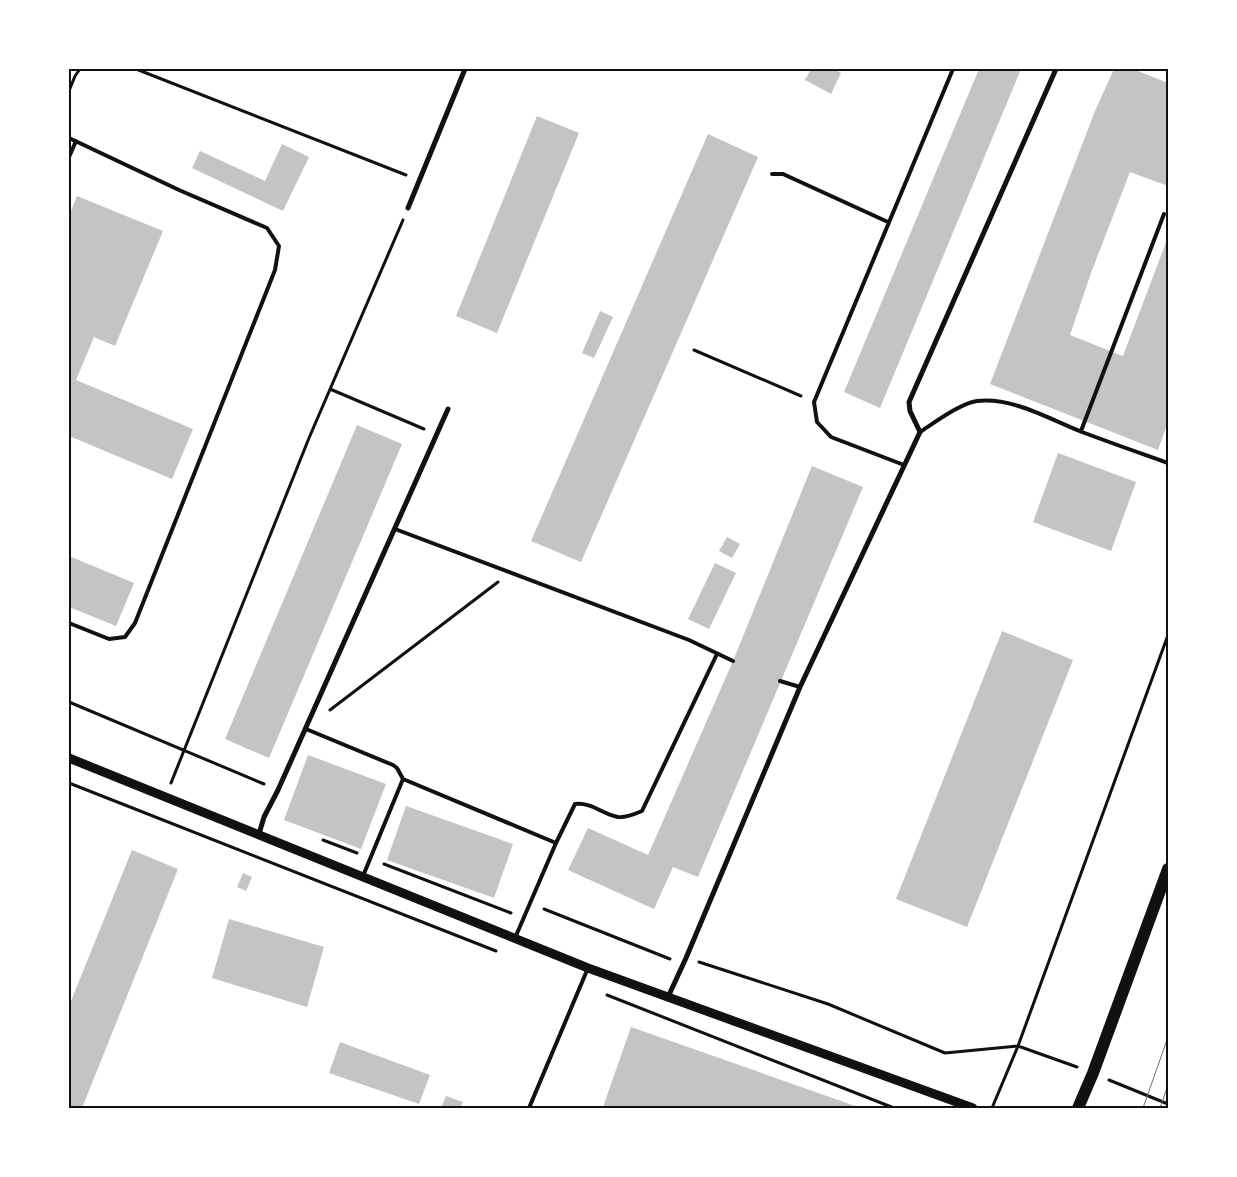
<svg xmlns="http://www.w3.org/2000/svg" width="1237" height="1177" font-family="'Sofia Sans Condensed',sans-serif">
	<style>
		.building { fill: #c4c4c4 }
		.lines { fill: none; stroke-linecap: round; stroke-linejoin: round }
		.path { stroke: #111; stroke-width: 3 }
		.service { stroke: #111; stroke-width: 4 }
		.minor { stroke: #111; stroke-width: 5 }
		.tertiary { stroke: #111; stroke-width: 9 }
		.primary { stroke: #111; stroke-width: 12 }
		.tram { stroke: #707070; stroke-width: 1 }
		.neatline { fill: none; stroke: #111; stroke-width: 2 }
	</style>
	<rect width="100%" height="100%" fill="#fff"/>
	<path class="building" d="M 811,69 L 834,69 L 841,73 L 831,94 L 805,80 Z
		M 979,69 L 1021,69 L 880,408 L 844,392 Z
		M 1114,69 L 1133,69 L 1168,83 L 1168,186 L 1130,172 L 1091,273 L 1070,335 L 1123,356 L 1168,237 L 1168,422 L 1158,450 L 990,384 L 1095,111 Z
		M 537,116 L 579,133 L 497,333 L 456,316 Z
		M 708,134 L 758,157 L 581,562 L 531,541 Z
		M 282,144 L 309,157 L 283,211 L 192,168 L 200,151 L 265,181 Z
		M 77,196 L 163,231 L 115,346 L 94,337 L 76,380 L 193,429 L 172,479 L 69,436 L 69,216 Z
		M 600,311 L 613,317 L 594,358 L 582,353 Z
		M 357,425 L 402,444 L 269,758 L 225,739 Z
		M 1058,453 L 1136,482 L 1111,551 L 1033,522 Z
		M 812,466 L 863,487 L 698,877 L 673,867 L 654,909 L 568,870 L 588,828 L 648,855 L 733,661 Z
		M 727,537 L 740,544 L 732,558 L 719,551 Z
		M 69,556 L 134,583 L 116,626 L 69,607 Z
		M 715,563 L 736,573 L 709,629 L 688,619 Z
		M 1002,631 L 1073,660 L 967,927 L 896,899 Z
		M 308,755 L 386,784 L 361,849 L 284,820 Z
		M 406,806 L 513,844 L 494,898 L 387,860 Z
		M 132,850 L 178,869 L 82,1108 L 69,1108 L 69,1006 Z
		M 243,873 L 252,877 L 246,891 L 237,887 Z
		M 229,919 L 324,947 L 307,1007 L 212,978 Z
		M 631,1027 L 861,1108 L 606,1108 L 603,1107 Z
		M 340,1042 L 430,1075 L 419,1104 L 329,1073 Z
		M 446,1096 L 463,1102 L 460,1108 L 441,1108 Z"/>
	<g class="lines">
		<path class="path" d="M 136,69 L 406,175
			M 69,91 L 75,76 L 80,69
			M 694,350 L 801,396
			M 330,389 L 424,429
			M 69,702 L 264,784
			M 330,710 L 498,582
			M 69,783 L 496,951
			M 171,783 L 309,438 L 403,220
			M 323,840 L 357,853
			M 384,864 L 511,913
			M 544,909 L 670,959
			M 699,962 L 828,1004 L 945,1053 L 1018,1046 L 992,1108
			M 607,995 L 894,1108
			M 1077,1067 L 1018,1046 L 1168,635
			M 1109,1080 L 1168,1104"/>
		<path class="service" d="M 69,138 L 179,190 L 267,228 L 279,246 L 275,270 L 135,623 L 125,637 L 109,639 L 69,623
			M 69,157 L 76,141
			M 772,174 L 783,174 L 888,222
			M 1081,431 L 1164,214
			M 920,432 C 934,423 961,403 977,401 C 1013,397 1049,419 1082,432 C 1111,443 1140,453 1168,463
			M 904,465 L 831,437 L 817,422 L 814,402 L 953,69
			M 395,529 L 689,640 L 733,661
			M 780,681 L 800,687
			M 306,729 L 393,765 L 397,768 L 403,779 L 556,843
			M 363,876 L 403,779
			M 515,938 L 556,843 L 575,804 C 592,802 602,814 618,817 C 626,818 635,814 642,811 L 717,654
			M 529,1108 L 588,968"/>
		<path class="minor" d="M 408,208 L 465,69
			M 259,834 L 264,817 L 278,790 L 448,409
			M 668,997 L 686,958 L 800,687 L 920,432 L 910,411 L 909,402 L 1056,69"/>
		<path class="tertiary" d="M 69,758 L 588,968 L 973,1108"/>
		<path class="primary" d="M 1078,1108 L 1093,1073 L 1168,869"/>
		<path class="tram" d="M 1143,1108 L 1168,1037
			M 1160,1108 L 1168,1085"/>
	</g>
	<rect width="1237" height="1177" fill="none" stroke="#ffffff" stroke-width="140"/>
	<rect x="70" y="70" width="1097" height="1037" class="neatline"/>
</svg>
